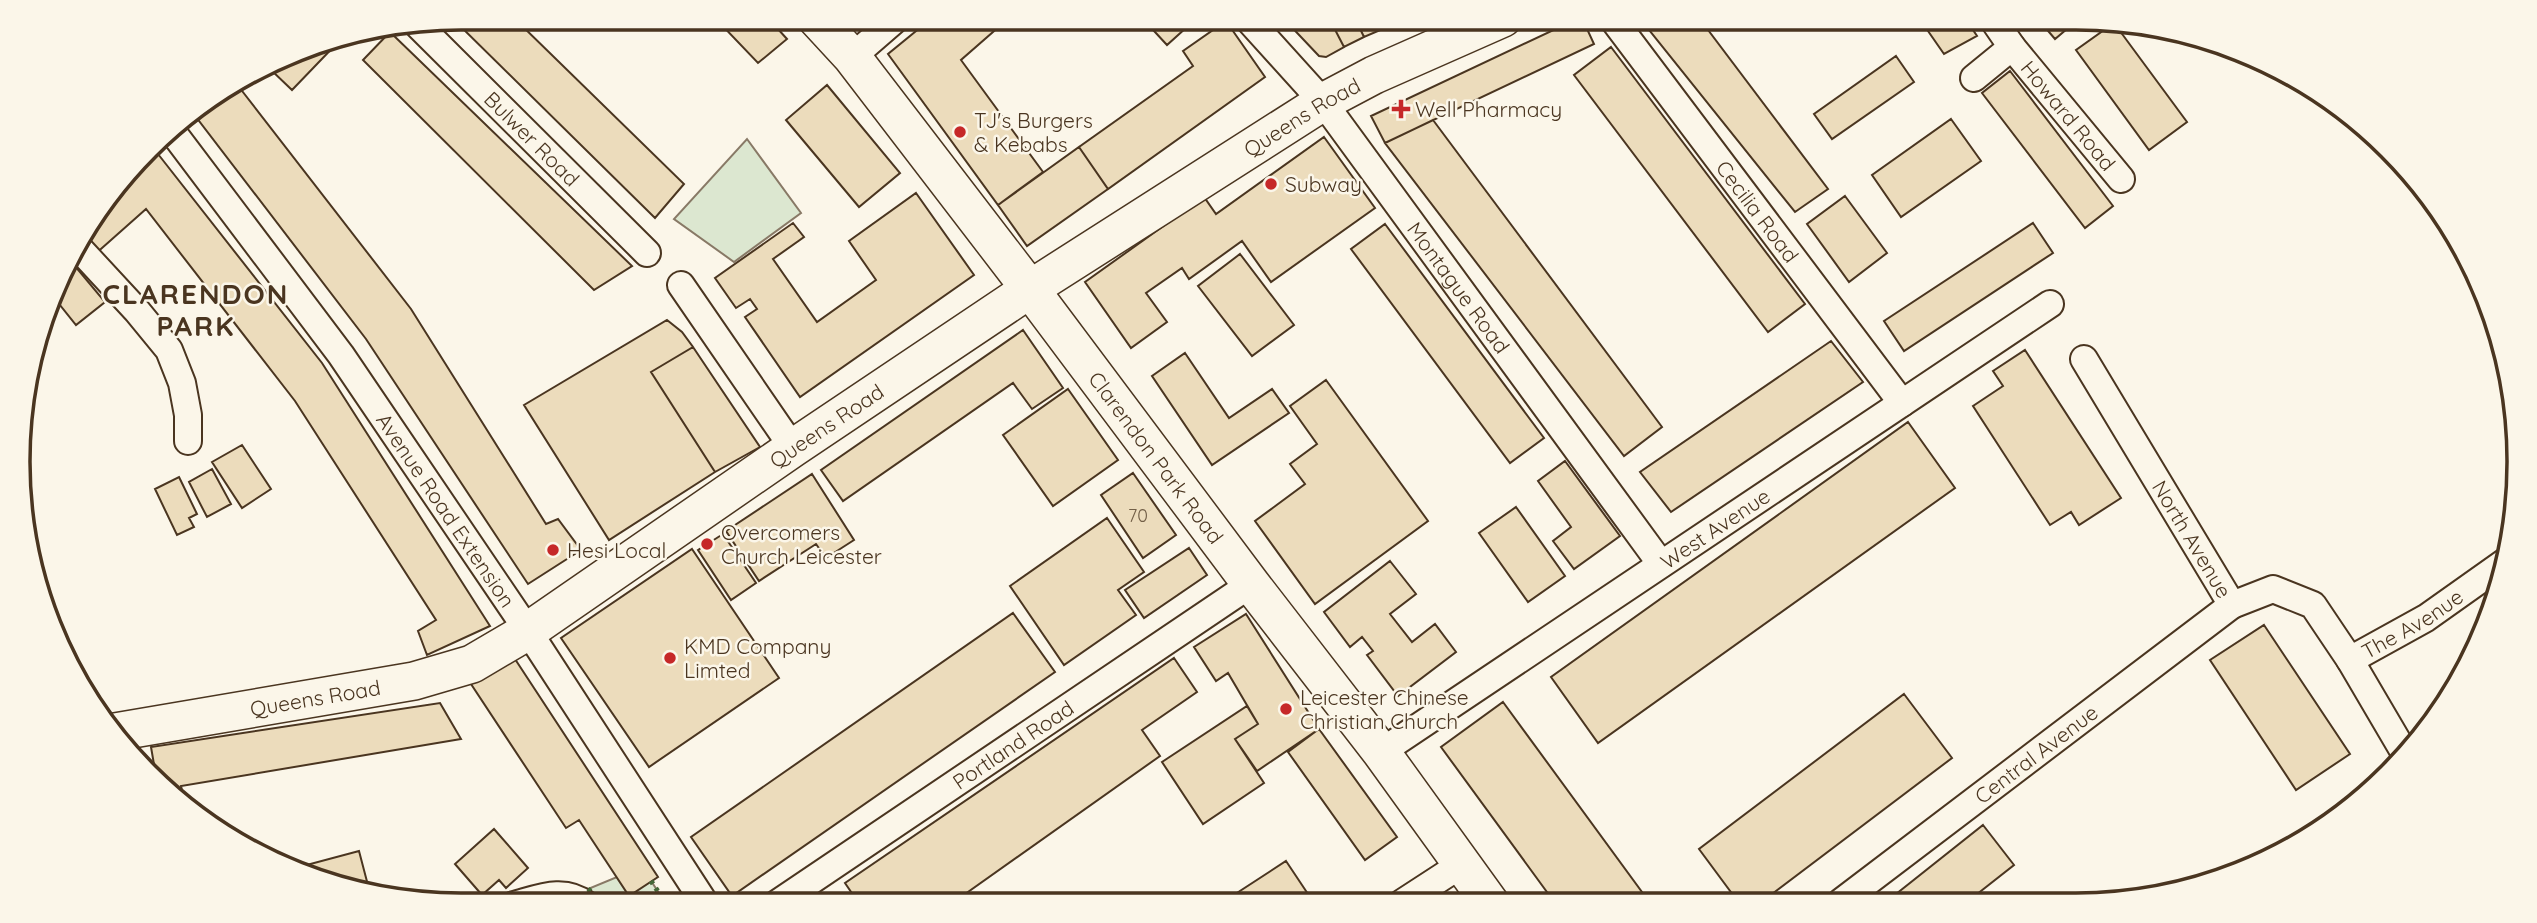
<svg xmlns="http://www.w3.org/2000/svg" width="2537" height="923" font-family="Quicksand,sans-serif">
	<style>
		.green { fill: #dce7d0; stroke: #887966; stroke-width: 2 }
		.building { fill: #ecdcbc; stroke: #4a3520; stroke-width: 2 }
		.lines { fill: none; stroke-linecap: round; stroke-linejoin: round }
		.street-casing { stroke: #4a3520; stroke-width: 30 }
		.secondary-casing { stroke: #4a3520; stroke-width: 40 }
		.street { stroke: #fbf6e9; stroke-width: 26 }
		.secondary { stroke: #fbf6e9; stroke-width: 37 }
		.hedge { stroke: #436837; stroke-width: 5; stroke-dasharray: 3.5 5; stroke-linecap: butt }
		.poi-dot { fill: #c62828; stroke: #fbf6e9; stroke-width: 2.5 }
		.labels { text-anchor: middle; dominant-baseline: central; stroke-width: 5; stroke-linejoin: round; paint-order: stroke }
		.number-label { font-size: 18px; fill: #725f47 }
		.poi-label { font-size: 21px; fill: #4a3520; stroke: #fbf6e9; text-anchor: start }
		.street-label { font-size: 21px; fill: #4a3520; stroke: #fbf6e9 }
		.district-label { font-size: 28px; font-weight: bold; letter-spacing: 2px; fill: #4a3520; stroke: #fbf6e9 }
		.rim { fill: none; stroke: #4a3520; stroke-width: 3.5 }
	</style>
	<rect width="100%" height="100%" fill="#fbf6e9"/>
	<path class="green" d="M 747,139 L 801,213 L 734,262 L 674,219 Z
		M 617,877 L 651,881 L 667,905 L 608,905 L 588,889 Z"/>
	<path class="building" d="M 462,18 L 514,18 L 684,184 L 655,218 L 453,19 Z
		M 715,18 L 768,18 L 787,39 L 758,63 Z
		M 932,18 L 1009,18 L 961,60 L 1043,172 L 998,205 L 888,54 Z
		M 1142,18 L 1197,18 L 1167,45 Z
		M 1283,18 L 1329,18 L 1344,47 L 1326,57 L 1319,56 Z
		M 1329,18 L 1355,18 L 1364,37 L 1344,47 Z
		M 1355,18 L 1379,18 L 1385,28 L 1364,37 Z
		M 1379,18 L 1405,18 L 1385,28 Z
		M 1579,18 L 1582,18 L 1594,44 L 1385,143 L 1371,116 Z
		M 1641,18 L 1676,18 L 1649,30 Z
		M 1676,18 L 1699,18 L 1828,189 L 1795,212 L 1649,30 Z
		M 1919,18 L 1965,18 L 1977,36 L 1944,54 Z
		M 2037,18 L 2080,18 L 2055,39 Z
		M 1226,21 L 1265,77 L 1108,189 L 1079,147 L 1193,66 L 1183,51 Z
		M 2114,23 L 2187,122 L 2149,150 L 2076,50 Z
		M 390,32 L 632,266 L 594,290 L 363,60 Z
		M 343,37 L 292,90 L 270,69 L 318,41 Z
		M 1611,47 L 1805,304 L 1768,332 L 1574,75 Z
		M 1896,56 L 1914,82 L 1832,139 L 1814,114 Z
		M 2010,71 L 2113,206 L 2085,228 L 1982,93 Z
		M 827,85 L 900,173 L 859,207 L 786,120 Z
		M 239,87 L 411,309 L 546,524 L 558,519 L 581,550 L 528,584 L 366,339 L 193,113 Z
		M 1951,119 L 1981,161 L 1901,217 L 1872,175 Z
		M 1433,120 L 1662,427 L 1624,456 L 1385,143 Z
		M 1324,137 L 1375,208 L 1271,282 L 1242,241 L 1189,279 L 1182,268 L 1146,293 L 1167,322 L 1131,348 L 1085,282 L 1204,197 L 1216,214 Z
		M 1079,147 L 1108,189 L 1027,246 L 998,205 Z
		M 158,154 L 322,363 L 490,626 L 427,655 L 418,631 L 436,620 L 295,401 L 146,209 L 93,256 L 77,240 L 123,184 Z
		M 916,193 L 974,275 L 800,397 L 745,317 L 757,309 L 750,299 L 736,308 L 715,278 L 793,223 L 804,237 L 773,259 L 817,322 L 876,280 L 849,241 Z
		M 1845,196 L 1887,253 L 1849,282 L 1807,224 Z
		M 2033,223 L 2053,253 L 1904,351 L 1884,321 Z
		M 1385,224 L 1544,438 L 1510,463 L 1351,249 Z
		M 1240,254 L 1294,325 L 1252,356 L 1198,286 Z
		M 70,260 L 105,302 L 76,325 L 56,300 Z
		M 667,320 L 682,332 L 693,347 L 651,372 L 715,472 L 609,540 L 524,405 Z
		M 1023,330 L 1063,388 L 1032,409 L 1013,383 L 843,501 L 821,470 Z
		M 1831,341 L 1863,382 L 1671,512 L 1640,472 Z
		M 693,347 L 760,447 L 715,472 L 651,372 Z
		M 2025,350 L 2121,498 L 2079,525 L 2071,512 L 2050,525 L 1973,406 L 2003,386 L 1993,371 Z
		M 1185,353 L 1229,418 L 1272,389 L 1289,413 L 1212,465 L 1152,376 Z
		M 1326,380 L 1428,521 L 1315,604 L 1255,521 L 1305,484 L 1290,464 L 1317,444 L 1290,406 Z
		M 1068,389 L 1118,460 L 1053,506 L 1003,435 Z
		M 1908,422 L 1955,488 L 1598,743 L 1551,677 Z
		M 242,445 L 271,489 L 242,508 L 212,462 Z
		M 1565,461 L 1620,536 L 1574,569 L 1553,541 L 1571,527 L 1538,481 Z
		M 212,469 L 231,504 L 207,517 L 189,482 Z
		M 1133,473 L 1176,535 L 1143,558 L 1101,495 Z
		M 812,474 L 854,540 L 826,558 L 816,544 L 759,581 L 726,531 Z
		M 179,477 L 197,514 L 189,518 L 194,527 L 177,535 L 155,489 Z
		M 1516,507 L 1565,576 L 1528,602 L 1479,533 Z
		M 1107,518 L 1144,572 L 1118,590 L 1136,615 L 1064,665 L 1010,586 Z
		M 723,534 L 756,583 L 731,600 L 698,550 Z
		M 1189,548 L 1207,575 L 1144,618 L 1125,590 Z
		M 692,549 L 779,678 L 649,767 L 561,638 Z
		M 1390,561 L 1416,594 L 1390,614 L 1412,642 L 1435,624 L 1456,652 L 1398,696 L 1367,655 L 1373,651 L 1362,637 L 1350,647 L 1324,612 Z
		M 1013,613 L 1055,672 L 732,896 L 691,837 Z
		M 1246,614 L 1319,729 L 1257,771 L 1235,739 L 1258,724 L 1228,673 L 1216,681 L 1194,647 Z
		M 2264,625 L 2350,754 L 2296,790 L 2210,660 Z
		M 513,656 L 658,877 L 629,896 L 579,820 L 566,828 L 471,684 Z
		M 1174,658 L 1197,692 L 1142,730 L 1160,756 L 951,904 L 860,905 L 845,883 Z
		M 1904,694 L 1952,758 L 1760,903 L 1739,903 L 1699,849 Z
		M 1503,702 L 1650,903 L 1555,903 L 1441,747 Z
		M 440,703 L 461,739 L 181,786 L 186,808 L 156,776 L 151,747 Z
		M 1247,706 L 1258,724 L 1235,739 L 1264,783 L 1203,824 L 1162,762 Z
		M 1319,729 L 1397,837 L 1365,860 L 1288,752 Z
		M 1983,825 L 2014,865 L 1967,902 L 1886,902 Z
		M 494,829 L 528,868 L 506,888 L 499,880 L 482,895 L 455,864 Z
		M 359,851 L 370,893 L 346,890 L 299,867 Z
		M 1286,861 L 1312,900 L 1307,904 L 1220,904 Z"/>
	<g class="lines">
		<g class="street-casing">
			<g id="street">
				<path id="s1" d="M 1247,18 L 1323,102 L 1661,564"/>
				<path id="s2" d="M 1612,18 L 1902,403"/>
				<path id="s3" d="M 1992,18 L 2012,47 L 2121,179"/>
				<path id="s4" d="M 418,25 L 647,253"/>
				<path d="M 852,57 L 897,18"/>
				<path d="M 1974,78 L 2012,47"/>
				<path id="s5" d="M 168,129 L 178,139 L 341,355 L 528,631 L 706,905"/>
				<path d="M 75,244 L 137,311 L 169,350 L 182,383 L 188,415 L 188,441"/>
				<path d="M 681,285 L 793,448"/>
				<path id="s6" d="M 2084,359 L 2232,605 L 2273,589 L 2313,605 L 2350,660 L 2404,752"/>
				<path id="s7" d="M 2350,660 L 2426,618 L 2505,562"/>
				<path id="s8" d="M 1381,752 L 2050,304"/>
				<path id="s9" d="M 1841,902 L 2232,605"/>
				<path d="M 1402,903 L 1462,864"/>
				<path d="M 514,905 C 540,898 564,887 587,905"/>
				<path id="s10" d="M 775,905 L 1251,584"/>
			</g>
		</g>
		<g class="secondary-casing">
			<g id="secondary">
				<path id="s11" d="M 816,18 L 852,57 L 1030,289 L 1251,584 L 1381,752 L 1490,903"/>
				<path id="s12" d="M 115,732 L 414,681 L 472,664 L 528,631 L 793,448 L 1030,289 L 1323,102 L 1374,75 L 1503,18"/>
			</g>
		</g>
		<use href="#street" class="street"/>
		<use href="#secondary" class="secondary"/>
		<path class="hedge" d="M 651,881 L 667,905
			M 588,889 L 608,905"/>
	</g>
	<g class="poi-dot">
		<path d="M1397.5 98.5h7v7h7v7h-7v7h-7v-7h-7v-7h7z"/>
		<circle cx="960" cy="132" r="7"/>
		<circle cx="1271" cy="184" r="7"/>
		<circle cx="707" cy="544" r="7"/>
		<circle cx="553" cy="550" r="7"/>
		<circle cx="670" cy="658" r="7"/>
		<circle cx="1286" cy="709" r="7"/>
	</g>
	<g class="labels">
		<g class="number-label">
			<text x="1138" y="515">70</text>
		</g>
		<g class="poi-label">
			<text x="1415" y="109">Well Pharmacy</text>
			<text x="974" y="120">TJ's Burgers<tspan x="974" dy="24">&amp; Kebabs</tspan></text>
			<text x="1285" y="184">Subway</text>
			<text x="721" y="532">Overcomers<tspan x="721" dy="24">Church Leicester</tspan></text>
			<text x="567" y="550">Hesi Local</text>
			<text x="684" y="646">KMD Company<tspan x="684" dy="24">Limted</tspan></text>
			<text x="1300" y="697">Leicester Chinese<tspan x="1300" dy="24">Christian Church</tspan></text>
		</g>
		<g class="street-label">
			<text stroke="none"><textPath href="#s3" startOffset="124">Howard Road</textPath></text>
			<text stroke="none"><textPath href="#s12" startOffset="1358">Queens Road</textPath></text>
			<text stroke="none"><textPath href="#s4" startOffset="161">Bulwer Road</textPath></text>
			<text stroke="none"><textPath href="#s2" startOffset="242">Cecilia Road</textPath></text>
			<text stroke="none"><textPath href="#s1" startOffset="343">Montague Road</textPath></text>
			<text stroke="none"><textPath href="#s12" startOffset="791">Queens Road</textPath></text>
			<text stroke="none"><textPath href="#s11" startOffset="556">Clarendon Park Road</textPath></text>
			<text stroke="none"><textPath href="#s5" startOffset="472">Avenue Road Extension</textPath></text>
			<text stroke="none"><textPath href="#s8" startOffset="402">West Avenue</textPath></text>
			<text stroke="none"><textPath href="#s6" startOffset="210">North Avenue</textPath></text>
			<text stroke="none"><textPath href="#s7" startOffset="72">The Avenue</textPath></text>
			<text stroke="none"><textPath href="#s12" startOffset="203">Queens Road</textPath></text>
			<text stroke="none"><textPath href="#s10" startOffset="287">Portland Road</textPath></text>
			<text stroke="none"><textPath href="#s9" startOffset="245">Central Avenue</textPath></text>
		</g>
		<g class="district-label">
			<text x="196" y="293">CLARENDON<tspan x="196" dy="32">PARK</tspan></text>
		</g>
	</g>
	<path d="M0 0H2537V923H0ZM461 30H2076A431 431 0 0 1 2507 461V462A431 431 0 0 1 2076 893H461A431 431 0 0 1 30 462V461A431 431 0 0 1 461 30Z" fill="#fbf6e9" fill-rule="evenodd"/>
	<path class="rim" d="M461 30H2076A431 431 0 0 1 2507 461V462A431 431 0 0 1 2076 893H461A431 431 0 0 1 30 462V461A431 431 0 0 1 461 30Z"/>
</svg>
